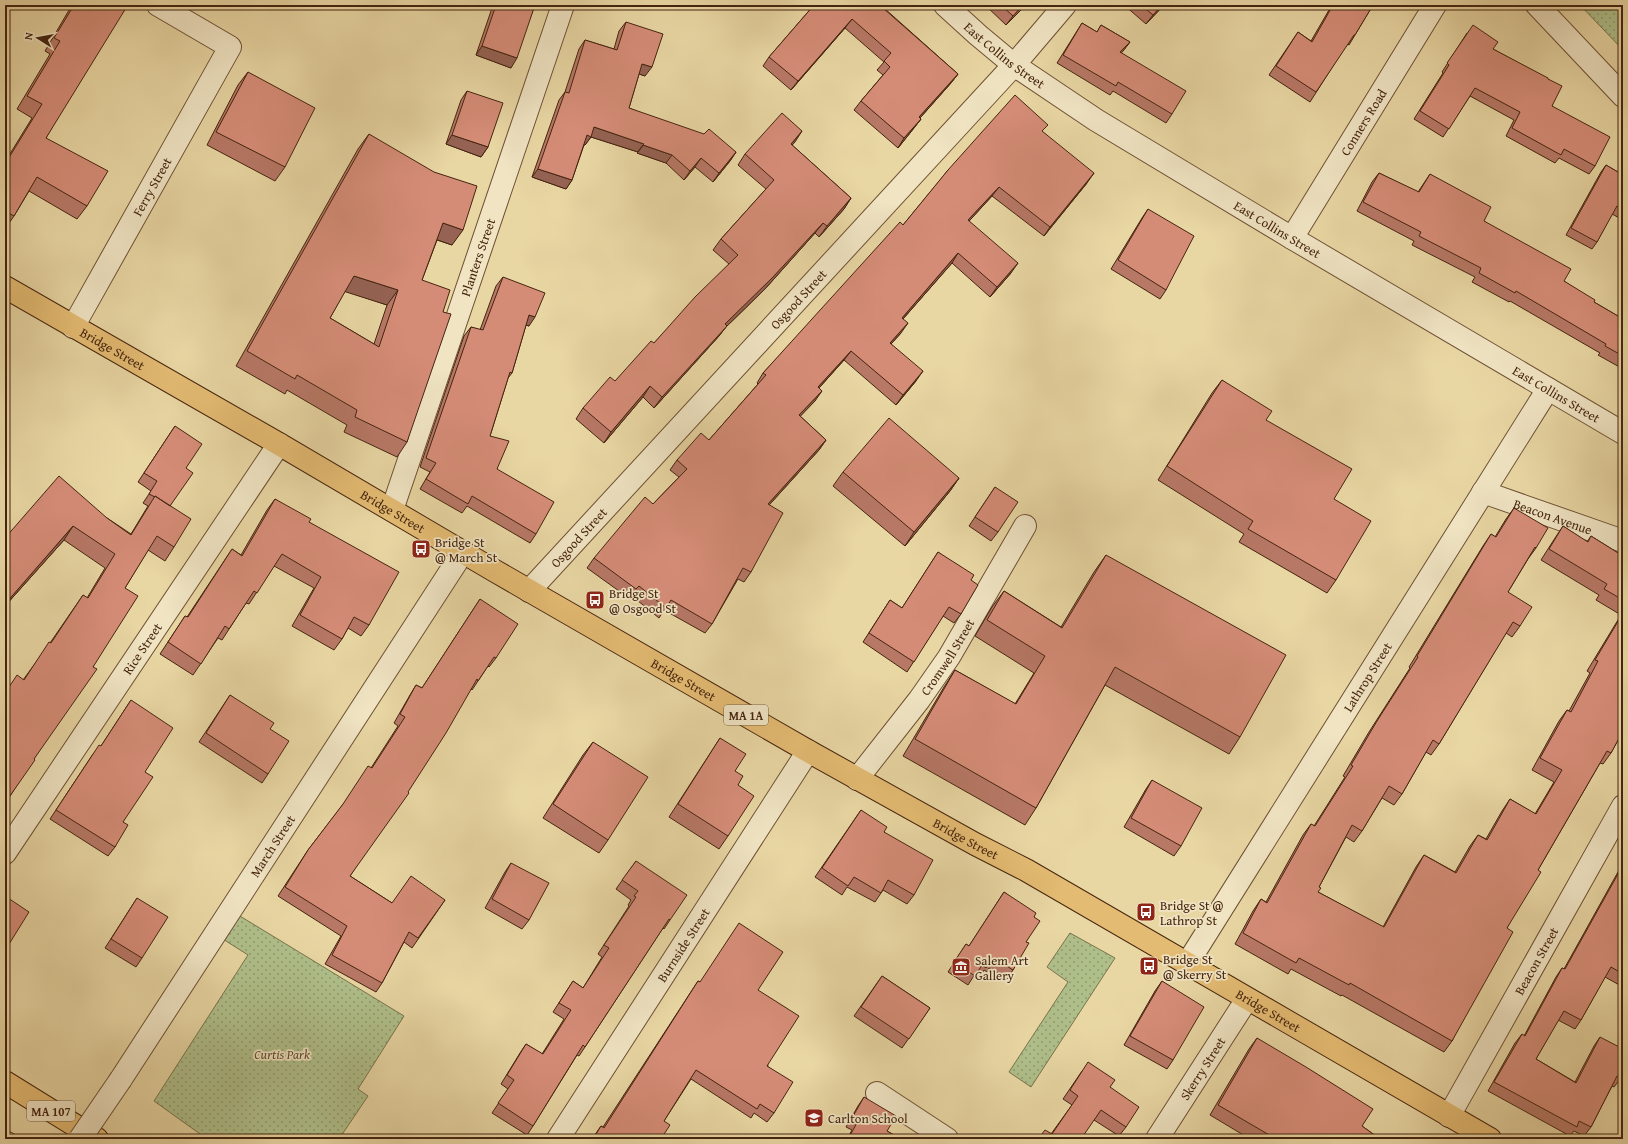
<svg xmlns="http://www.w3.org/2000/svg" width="1628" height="1144" font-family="'Gentium Book Plus',serif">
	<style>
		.grass { fill: url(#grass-dots); stroke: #7a724c }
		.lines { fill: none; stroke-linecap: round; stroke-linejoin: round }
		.minor-casing { stroke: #6e5034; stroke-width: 24 }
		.major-casing { stroke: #45240f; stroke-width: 24 }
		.highway-casing { stroke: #45240f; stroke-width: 24 }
		.minor { stroke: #f0e4c3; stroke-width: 22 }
		.major { stroke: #e4bb72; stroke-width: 22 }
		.highway { stroke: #e4bb72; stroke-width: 22 }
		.rail-casing { stroke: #45240f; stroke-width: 4.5 }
		.rail { stroke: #f0e4c3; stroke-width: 3; stroke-dasharray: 9; stroke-linecap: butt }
		.minor-bridge-casing { stroke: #6e5034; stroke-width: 24; stroke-linecap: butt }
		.minor-bridge { stroke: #f0e4c3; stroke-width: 22 }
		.wall { fill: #b77866; stroke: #45240f; fill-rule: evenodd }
		.shaded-wall { fill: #956253; stroke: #45240f }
		.building { fill: #d58c77; stroke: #45240f; fill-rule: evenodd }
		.labels { text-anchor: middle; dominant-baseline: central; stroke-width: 3.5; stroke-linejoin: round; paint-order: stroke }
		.shield { fill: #f0e4c3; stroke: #785e45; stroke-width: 1 }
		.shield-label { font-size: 12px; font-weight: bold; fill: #45240f }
		.street-label { font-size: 13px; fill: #45240f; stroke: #f0e4c3 }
		.poi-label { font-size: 13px; fill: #45240f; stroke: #f0e4c3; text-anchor: start }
		.park-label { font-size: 13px; font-style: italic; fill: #604b2e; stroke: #f0e4c3 }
	</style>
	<defs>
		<pattern id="grass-dots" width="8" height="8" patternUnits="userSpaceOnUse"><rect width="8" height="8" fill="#afbf8a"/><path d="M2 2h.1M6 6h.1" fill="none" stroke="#909b6f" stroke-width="1.8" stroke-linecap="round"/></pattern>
	</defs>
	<rect width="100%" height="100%" fill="#e8d6a3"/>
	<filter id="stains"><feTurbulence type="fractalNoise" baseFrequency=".005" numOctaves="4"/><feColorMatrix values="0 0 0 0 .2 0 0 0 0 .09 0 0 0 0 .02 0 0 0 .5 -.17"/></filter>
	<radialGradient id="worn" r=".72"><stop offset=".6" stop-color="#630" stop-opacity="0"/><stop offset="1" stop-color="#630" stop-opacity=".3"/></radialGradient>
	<path class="grass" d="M 1580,5 L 1623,5 L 1623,50 Z
		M 230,910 L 404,1016 L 358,1089 L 368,1096 L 339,1139 L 207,1139 L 154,1101 L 248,955 L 215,934 Z
		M 1070,933 L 1115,958 L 1031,1087 L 1009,1072 L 1068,982 L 1047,967 Z"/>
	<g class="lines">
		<g class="minor-casing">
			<g id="minor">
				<path id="s1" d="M 945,5 L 978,35 L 1014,65 L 1096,120 L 1292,238 L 1623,433"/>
				<path d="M 1537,5 L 1623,96"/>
				<path id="s2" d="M 1292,238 L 1435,5"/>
				<path id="s3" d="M 73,327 L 230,47 L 158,5"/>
				<path id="s4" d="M 1483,492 L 1623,541"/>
				<path id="s5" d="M 392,510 L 563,5"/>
				<path id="s6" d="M 529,591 L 1014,65 L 1065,5"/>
				<path id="s7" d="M 857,779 L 919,700 L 949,657 L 1025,526"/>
				<path id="s8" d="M 5,853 L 279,444"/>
				<path id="s9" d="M 1187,964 L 1548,389"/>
				<path id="s10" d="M 121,1079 L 463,552"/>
				<path d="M 877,1093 L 947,1139"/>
				<path id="s11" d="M 1449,1116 L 1623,806"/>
				<path id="s12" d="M 558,1139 L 808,751"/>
				<path id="s13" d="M 1157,1139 L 1247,999"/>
			</g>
		</g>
		<g class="major-casing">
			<path id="major" d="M 5,1082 L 97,1139"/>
		</g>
		<g class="highway-casing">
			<g id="highway">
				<path id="s14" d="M 5,287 L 279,444 L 495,571 L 808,751 L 975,844 L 1026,870 L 1490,1139"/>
			</g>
		</g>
		<use href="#minor" class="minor"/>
		<use href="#major" class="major"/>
		<use href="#highway" class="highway"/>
		<g class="rail-casing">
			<path id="rail" d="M 5,1131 L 19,1139"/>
		</g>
		<use href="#rail" class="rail"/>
		<g class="minor-bridge-casing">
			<path id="minor-bridge" d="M 80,1139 L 121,1079"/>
		</g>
		<use href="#minor-bridge" class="minor-bridge"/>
	</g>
	<path class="wall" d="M 72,5 L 120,5 L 46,138 L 87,206 L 77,219 L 29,191 L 14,216 L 5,229 L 5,162 L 32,118 L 17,109 L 50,54 L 45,51 Z
		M 493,5 L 535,5 L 511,68 L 476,55 Z
		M 814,5 L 884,8 L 958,74 L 951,83 L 920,118 L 921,119 L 914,128 L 898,148 L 854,110 L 861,101 L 883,75 L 877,70 L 884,62 L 845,28 L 791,90 L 763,66 L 769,57 Z
		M 985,5 L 1026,5 L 1006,25 Z
		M 1124,5 L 1164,5 L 1146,24 Z
		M 1319,5 L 1373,5 L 1349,45 L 1347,44 L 1310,102 L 1269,75 L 1298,32 L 1311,41 L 1329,10 Z
		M 626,22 L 645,76 L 639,74 L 629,108 L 736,152 L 730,161 L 713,182 L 695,167 L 684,180 L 666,163 L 637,153 L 638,152 L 591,137 L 585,145 L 584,145 L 572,180 L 566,189 L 532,177 L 559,100 L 565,92 L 579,49 L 585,40 L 614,49 L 619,31 Z
		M 1082,23 L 1097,32 L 1101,25 L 1130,42 L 1121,53 L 1172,114 L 1166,123 L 1113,91 L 1110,95 L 1057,63 Z
		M 1467,33 L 1493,49 L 1548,79 L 1552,106 L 1595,166 L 1589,174 L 1559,158 L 1555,163 L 1506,136 L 1514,120 L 1470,96 L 1443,137 L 1414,119 L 1443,73 L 1442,72 Z
		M 248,72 L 285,167 L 275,181 L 207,145 L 238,85 Z
		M 467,91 L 488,147 L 481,157 L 446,144 L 461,100 Z
		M 1043,132 L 1087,183 L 1044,236 L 992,196 L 969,221 L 1011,273 L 990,297 L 952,263 L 903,319 L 901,333 L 891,344 L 916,381 L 896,405 L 844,360 L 819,388 L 815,401 L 800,416 L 826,440 L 819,450 L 769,505 L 751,572 L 744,582 L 738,579 L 712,624 L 705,633 L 664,610 L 659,618 L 632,596 L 630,599 L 587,568 L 594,558 L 653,504 L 679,477 L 670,470 L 677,460 L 709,440 L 758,384 L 757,383 L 763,373 L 903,225 L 941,179 L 948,170 Z
		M 369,134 L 452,245 L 437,240 L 422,280 L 443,312 L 407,442 L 397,457 L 344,432 L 347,425 L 287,390 L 285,394 L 236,366 L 358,149 ZM 345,291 L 387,305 L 374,344 L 330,318 Z
		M 795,142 L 792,145 L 851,198 L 844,209 L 819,237 L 815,233 L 765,289 L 726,327 L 719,336 L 654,408 L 643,397 L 604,443 L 576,419 L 583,408 L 615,381 L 654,343 L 729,264 L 713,250 L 721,239 L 766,189 L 738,165 L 745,154 Z
		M 1606,165 L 1623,175 L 1623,220 L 1612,214 L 1597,242 L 1592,249 L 1566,235 L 1601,172 Z
		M 1379,173 L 1418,192 L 1430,174 L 1484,221 L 1564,281 L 1594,302 L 1623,319 L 1623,369 L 1598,355 L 1600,353 L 1510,301 L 1509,302 L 1472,282 L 1475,277 L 1412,245 L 1414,241 L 1357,211 L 1372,182 Z
		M 1148,209 L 1166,290 L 1160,299 L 1111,269 L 1142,218 Z
		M 503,277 L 529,326 L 526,325 L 512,373 L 508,378 L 490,436 L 497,469 L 536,534 L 530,543 L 467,506 L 462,513 L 420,489 L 430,472 L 420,467 L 464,336 L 471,327 L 480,330 L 496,286 Z
		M 1222,380 L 1266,420 L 1334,499 L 1336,580 L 1327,593 L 1239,542 L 1244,534 L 1158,480 L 1212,393 Z
		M 175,426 L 186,468 L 170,506 L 174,547 L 165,561 L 148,550 L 125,588 L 93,667 L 10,796 L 23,680 L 50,643 L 83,595 L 87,598 L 105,568 L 64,540 L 5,606 L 5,538 L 107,518 L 131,534 L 148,506 L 143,503 L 151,491 L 138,482 Z
		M 843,472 L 959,478 L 950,491 L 905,546 L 833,486 Z
		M 995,487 L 998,532 L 991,541 L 969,526 Z
		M 275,499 L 309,522 L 369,625 L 361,636 L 348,628 L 342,639 L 334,650 L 292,626 L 314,588 L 274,566 L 249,604 L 246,603 L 222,640 L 218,638 L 193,675 L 160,654 L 185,616 L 187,617 L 232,549 L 241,555 L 267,510 Z
		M 1514,508 L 1536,548 L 1528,559 L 1508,592 L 1520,626 L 1512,637 L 1506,633 L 1439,744 L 1431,755 L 1426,752 L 1402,794 L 1394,805 L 1382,798 L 1362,831 L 1354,842 L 1346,837 L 1319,887 L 1318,892 L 1383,927 L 1416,867 L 1424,855 L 1455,872 L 1470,846 L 1478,835 L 1486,839 L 1502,811 L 1510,799 L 1535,814 L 1554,782 L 1532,770 L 1559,721 L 1567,710 L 1569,711 L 1590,673 L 1587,671 L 1621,615 L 1596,600 L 1599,595 L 1541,560 L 1555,538 L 1563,526 L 1587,542 L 1591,536 L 1623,556 L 1623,731 L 1611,753 L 1603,764 L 1600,763 L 1538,870 L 1507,928 L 1452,1041 L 1444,1052 L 1342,995 L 1341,996 L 1291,969 L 1288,974 L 1235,944 L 1253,911 L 1261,899 L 1266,902 L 1303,835 L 1311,824 L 1314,826 L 1345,777 L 1343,776 L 1369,732 L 1410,668 L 1409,667 L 1483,546 L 1491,534 L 1495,537 L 1506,519 Z
		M 938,552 L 971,580 L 961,614 L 954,623 L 943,616 L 907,672 L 863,642 L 890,600 L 902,608 Z
		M 1106,555 L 1240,737 L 1229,754 L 1105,685 L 1036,808 L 1025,825 L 903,756 L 944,687 L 955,670 L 1015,704 L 1034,673 L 975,636 L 992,607 L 1004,591 L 1061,627 L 1094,572 Z
		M 480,599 L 496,658 L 489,667 L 488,666 L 472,690 L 471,689 L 350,876 L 392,903 L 445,900 L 412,948 L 404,942 L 382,983 L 376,992 L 325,964 L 341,936 L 278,896 L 308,850 L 371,768 L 398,726 L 394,723 L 410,695 L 416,685 L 422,688 Z
		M 230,695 L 270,729 L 268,774 L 262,783 L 199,742 Z
		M 131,700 L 145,772 L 123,822 L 115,847 L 108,856 L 50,819 L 93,754 L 101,746 Z
		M 720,738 L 735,771 L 738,785 L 728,836 L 719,849 L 669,817 L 711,752 Z
		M 593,742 L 608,840 L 599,853 L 543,818 L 583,755 Z
		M 1152,780 L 1181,846 L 1174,856 L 1124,827 L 1146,789 Z
		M 861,810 L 884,832 L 914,895 L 907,904 L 883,890 L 875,902 L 847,887 L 842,895 L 815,877 Z
		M 636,861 L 670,920 L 664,929 L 663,928 L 585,1047 L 579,1056 L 577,1055 L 533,1126 L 527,1135 L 492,1113 L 508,1089 L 501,1084 L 520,1053 L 526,1044 L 542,1054 L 564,1019 L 553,1012 L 573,981 L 583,988 L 602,957 L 598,954 L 629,906 L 628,905 L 631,900 L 616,889 Z
		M 511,863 L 529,920 L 522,929 L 485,908 L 505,872 Z
		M 1623,863 L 1623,987 L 1605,977 L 1581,1020 L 1575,1029 L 1558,1020 L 1536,1059 L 1575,1082 L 1594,1046 L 1600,1037 L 1621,1078 L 1614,1087 L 1612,1086 L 1591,1127 L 1584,1136 L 1574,1131 L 1570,1136 L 1488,1091 L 1515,1043 L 1522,1034 L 1524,1036 L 1556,977 L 1562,968 L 1564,969 Z
		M 1004,892 L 1034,917 L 1026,942 L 1013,970 L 1007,979 L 989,968 L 987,972 L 984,970 L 980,977 L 975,974 L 968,985 L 948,972 L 966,944 L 969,946 Z
		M 137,898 L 142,958 L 136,967 L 105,948 Z
		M 882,976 L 930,1008 L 902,1048 L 854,1016 Z
		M 698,981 L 700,982 L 758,990 L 774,1113 L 767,1122 L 754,1113 L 751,1118 L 691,1079 L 664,1121 L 661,1139 L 592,1139 L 601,1126 L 603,1127 Z
		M 1162,981 L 1173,1060 L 1167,1069 L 1124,1045 L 1155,991 Z
		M 1257,1038 L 1362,1126 L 1380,1139 L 1250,1139 L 1210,1115 L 1249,1049 Z
		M 1082,1071 L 1110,1087 L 1126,1127 L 1119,1136 L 1094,1120 L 1051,1134 L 1072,1105 L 1063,1099 Z
		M 864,1097 L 887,1131 L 901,1139 L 847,1139 L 852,1130 L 846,1127 L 858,1106 Z"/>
	<path class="shaded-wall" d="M 537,5 L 543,5 L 542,7 Z
		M 1023,5 L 1026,5 L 1006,25 L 1013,16 Z
		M 1162,5 L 1164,5 L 1146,24 L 1153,15 Z
		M 852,19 L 845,28 L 791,90 L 798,81 Z
		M 1130,42 L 1124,50 L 1115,60 L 1120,52 Z
		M 482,46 L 517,58 L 511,68 L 476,55 Z
		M 642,64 L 652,67 L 645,76 L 636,73 Z
		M 958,74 L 951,83 L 912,127 L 919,117 Z
		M 921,119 L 914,128 L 898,148 L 904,138 Z
		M 594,127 L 644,144 L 638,152 L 591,137 L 585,145 L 581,144 L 587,135 Z
		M 802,131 L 795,142 L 783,155 L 791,144 Z
		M 452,135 L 488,147 L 481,157 L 446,144 Z
		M 643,145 L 672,155 L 666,163 L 637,153 Z
		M 736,152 L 730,161 L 713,182 L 719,173 Z
		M 701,158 L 695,167 L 684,180 L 690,171 Z
		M 538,169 L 572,180 L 566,189 L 532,177 Z
		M 1094,173 L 1087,183 L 1044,236 L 1050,227 Z
		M 999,187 L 992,196 L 961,230 L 968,220 Z
		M 851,198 L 844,209 L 819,237 L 827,226 Z
		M 443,223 L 463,230 L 452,245 L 432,238 Z
		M 823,223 L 815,233 L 765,289 L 726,327 L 719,336 L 654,408 L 662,397 L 725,324 Z
		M 958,253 L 952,263 L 895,328 L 902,318 Z
		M 1018,263 L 1011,273 L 990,297 L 997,287 Z
		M 354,276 L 398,290 L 387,305 L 343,291 Z
		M 529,315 L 535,317 L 529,326 L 522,324 Z
		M 908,323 L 901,333 L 883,353 L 890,343 Z
		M 851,351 L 844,360 L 811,397 L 818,387 Z
		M 923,371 L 916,381 L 896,405 L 903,395 Z
		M 650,386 L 643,397 L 604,443 L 611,432 Z
		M 822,391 L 815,401 L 792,425 L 799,415 Z
		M 826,440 L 819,450 L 761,514 L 768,504 Z
		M 959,478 L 950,491 L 905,546 L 914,532 Z
		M 73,526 L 64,540 L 5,606 L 5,604 Z"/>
	<path class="building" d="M 74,5 L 120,5 L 126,8 L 46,138 L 108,171 L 87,206 L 37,177 L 14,216 L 5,211 L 5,164 L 42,104 L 27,96 L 60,41 L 54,38 Z
		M 496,5 L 535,5 L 517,58 L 482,46 Z
		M 814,5 L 885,5 L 883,8 L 958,74 L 919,117 L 921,119 L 904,138 L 861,101 L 890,67 L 884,61 L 891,53 L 852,19 L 798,81 L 769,57 Z
		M 1001,5 L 1023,5 L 1013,16 Z
		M 1141,5 L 1162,5 L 1153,15 Z
		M 1333,5 L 1373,5 L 1355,35 L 1354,35 L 1316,92 L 1276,66 L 1298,32 L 1312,42 Z
		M 626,22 L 663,34 L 652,67 L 642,64 L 629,108 L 704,134 L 709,129 L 736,152 L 719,173 L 701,158 L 690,171 L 672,155 L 643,145 L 644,144 L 594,127 L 591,137 L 587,135 L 572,180 L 538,169 L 565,92 L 569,93 L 585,40 L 617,50 Z
		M 1082,23 L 1097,32 L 1101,25 L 1130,42 L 1120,52 L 1186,91 L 1172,114 L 1118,82 L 1116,86 L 1063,55 Z
		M 1473,25 L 1498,42 L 1493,49 L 1548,78 L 1548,79 L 1562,86 L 1552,106 L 1610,137 L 1595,166 L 1564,149 L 1561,155 L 1512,128 L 1520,112 L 1475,88 L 1449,129 L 1420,111 L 1449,65 L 1447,63 Z
		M 248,72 L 315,108 L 285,167 L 216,132 Z
		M 467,91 L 503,103 L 488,147 L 452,135 Z
		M 1015,95 L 1048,125 L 1042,131 L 1094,173 L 1050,227 L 999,187 L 968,220 L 1018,263 L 997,287 L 958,253 L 902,318 L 908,323 L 890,343 L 923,371 L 903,395 L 851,351 L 818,387 L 822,391 L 799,415 L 826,440 L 768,504 L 783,513 L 751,572 L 743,568 L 712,624 L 671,600 L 666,608 L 639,586 L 636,589 L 594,558 L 645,497 L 653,504 L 687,469 L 677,460 L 701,433 L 709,440 L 766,375 L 763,373 L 900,222 L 903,225 L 948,170 Z
		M 782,113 L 802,131 L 791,144 L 851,198 L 827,226 L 823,223 L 772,278 L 725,324 L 727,326 L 662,397 L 650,386 L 611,432 L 583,408 L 610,377 L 615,381 L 651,341 L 654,343 L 695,297 L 738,255 L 721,239 L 774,180 L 745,154 Z
		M 369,134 L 434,172 L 477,186 L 463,230 L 443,223 L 422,280 L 450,290 L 443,312 L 451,314 L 407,442 L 355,417 L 357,410 L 297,375 L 295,379 L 247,351 ZM 354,276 L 398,290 L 379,347 L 330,318 Z
		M 1606,165 L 1623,175 L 1623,210 L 1617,206 L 1597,242 L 1571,228 Z
		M 1379,173 L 1419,192 L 1430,174 L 1491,207 L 1484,221 L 1571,269 L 1564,281 L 1595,300 L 1594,302 L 1623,319 L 1623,356 L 1605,346 L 1606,344 L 1516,291 L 1515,293 L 1479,273 L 1481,268 L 1419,236 L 1421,232 L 1363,202 Z
		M 1148,209 L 1194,236 L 1166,290 L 1118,260 Z
		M 503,277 L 545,293 L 535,317 L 529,315 L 512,373 L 510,372 L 490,436 L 509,441 L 497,469 L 554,502 L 536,534 L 472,496 L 468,504 L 426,479 L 436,463 L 426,458 L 471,327 L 483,330 Z
		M 1222,380 L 1272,411 L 1266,420 L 1352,469 L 1334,499 L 1371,521 L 1336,580 L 1248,529 L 1253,521 L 1167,466 Z
		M 889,418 L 959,478 L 914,532 L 843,472 Z
		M 175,426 L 202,444 L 186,468 L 193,473 L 170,506 L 155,496 L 155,497 L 149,494 L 157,481 L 144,473 Z
		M 59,476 L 107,518 L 131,535 L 155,496 L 191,519 L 174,547 L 157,536 L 125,588 L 138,596 L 93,667 L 97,669 L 34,759 L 35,760 L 12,793 L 5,804 L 5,693 L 17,675 L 24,680 L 49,642 L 51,643 L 83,595 L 88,598 L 115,554 L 73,526 L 5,604 L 5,538 Z
		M 995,487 L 1018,502 L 998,532 L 975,517 Z
		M 275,499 L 311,519 L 309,522 L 399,572 L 369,625 L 354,617 L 342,639 L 300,615 L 321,577 L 282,554 L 257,593 L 254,591 L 229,629 L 225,626 L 201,664 L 168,642 L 185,616 L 188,617 L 232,549 L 242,556 Z
		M 1514,508 L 1548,528 L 1536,548 L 1535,547 L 1508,592 L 1532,607 L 1520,626 L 1513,622 L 1439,744 L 1433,740 L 1402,794 L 1389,786 L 1362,831 L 1352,825 L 1319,887 L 1321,888 L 1318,892 L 1384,927 L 1424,855 L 1456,873 L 1478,835 L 1487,840 L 1510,799 L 1536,814 L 1562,770 L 1540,758 L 1567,710 L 1571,712 L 1598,661 L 1595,660 L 1623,613 L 1623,731 L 1611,753 L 1607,751 L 1538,870 L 1541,872 L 1507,928 L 1513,932 L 1452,1041 L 1350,983 L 1349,985 L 1299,958 L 1296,963 L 1243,933 L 1261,899 L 1267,903 L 1311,824 L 1315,826 L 1353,766 L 1351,765 L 1377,721 L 1418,657 L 1417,656 L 1491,534 L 1496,537 Z
		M 1563,526 L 1588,542 L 1591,536 L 1623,556 L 1623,600 L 1604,589 L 1607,584 L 1549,549 Z
		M 938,552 L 974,575 L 971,580 L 978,585 L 961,614 L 949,607 L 914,662 L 869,633 L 890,600 L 902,608 Z
		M 1106,555 L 1286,655 L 1240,737 L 1115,667 L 1036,808 L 915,739 L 955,670 L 1016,704 L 1045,656 L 987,620 L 1004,591 L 1062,628 Z
		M 480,599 L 518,624 L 496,658 L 494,657 L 478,681 L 477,679 L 446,733 L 408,792 L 409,793 L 350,876 L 392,903 L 411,876 L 445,900 L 418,938 L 409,932 L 382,983 L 332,955 L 347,926 L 285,887 L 308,850 L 343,804 L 368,766 L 372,768 L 405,717 L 400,714 L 416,685 L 422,688 Z
		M 230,695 L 274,723 L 270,729 L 289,741 L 268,774 L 206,733 Z
		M 131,700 L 173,728 L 145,772 L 153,777 L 123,822 L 128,825 L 115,847 L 56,810 L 99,745 L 101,746 Z
		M 720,738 L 746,754 L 735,771 L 743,776 L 738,785 L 754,796 L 728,836 L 678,804 Z
		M 593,742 L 648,777 L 608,840 L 553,804 Z
		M 1152,780 L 1202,808 L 1181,846 L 1131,818 Z
		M 861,810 L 887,827 L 884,832 L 933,860 L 914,895 L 888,880 L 881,893 L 854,877 L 848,886 L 822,868 Z
		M 636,861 L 687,895 L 670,920 L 669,919 L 585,1047 L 583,1045 L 533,1126 L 498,1103 L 514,1080 L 507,1075 L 526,1044 L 543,1054 L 571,1010 L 559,1003 L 573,981 L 583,988 L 609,948 L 604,945 L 636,897 L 634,896 L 638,891 L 622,880 Z
		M 511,863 L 549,883 L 529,920 L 492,899 Z
		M 1623,865 L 1623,974 L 1611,967 L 1581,1020 L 1564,1011 L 1536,1059 L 1576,1083 L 1600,1037 L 1623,1049 L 1623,1074 L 1621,1078 L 1617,1076 L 1591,1127 L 1579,1121 L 1577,1127 L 1494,1082 L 1522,1034 L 1525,1036 L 1562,968 L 1565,969 Z
		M 1004,892 L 1036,913 L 1034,917 L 1040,921 L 1026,942 L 1029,943 L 1013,970 L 996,959 L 993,963 L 990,961 L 986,968 L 982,965 L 975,976 L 954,962 L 966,944 L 969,946 Z
		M 5,896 L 29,912 L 6,949 L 5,948 Z
		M 137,898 L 168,917 L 142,958 L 111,939 Z
		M 739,923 L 783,952 L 758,990 L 799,1016 L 767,1066 L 793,1082 L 774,1113 L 760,1104 L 757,1109 L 696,1070 L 664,1121 L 670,1125 L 661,1139 L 593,1139 L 601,1126 L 604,1128 L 698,981 L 700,982 Z
		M 882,976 L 930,1008 L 909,1039 L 861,1007 Z
		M 1162,981 L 1204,1007 L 1173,1060 L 1130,1036 Z
		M 1257,1038 L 1306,1067 L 1373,1109 L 1362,1126 L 1380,1139 L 1278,1139 L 1271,1135 L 1271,1136 L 1218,1105 Z
		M 1088,1062 L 1115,1080 L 1110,1087 L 1139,1107 L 1126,1127 L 1101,1110 L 1081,1139 L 1038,1139 L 1045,1130 L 1052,1134 L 1078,1096 L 1070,1090 Z
		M 864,1097 L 896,1116 L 887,1131 L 901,1139 L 848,1139 L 858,1121 L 852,1118 Z"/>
	<defs>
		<g id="bus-square" transform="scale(1)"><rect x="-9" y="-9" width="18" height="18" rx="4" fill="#8f2418" stroke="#f0e4c3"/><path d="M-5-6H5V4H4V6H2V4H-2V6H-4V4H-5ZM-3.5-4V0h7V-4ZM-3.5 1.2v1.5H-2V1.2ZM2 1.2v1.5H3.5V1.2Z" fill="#fff"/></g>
		<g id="museum-square" transform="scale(1)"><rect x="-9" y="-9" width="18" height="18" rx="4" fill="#8f2418" stroke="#f0e4c3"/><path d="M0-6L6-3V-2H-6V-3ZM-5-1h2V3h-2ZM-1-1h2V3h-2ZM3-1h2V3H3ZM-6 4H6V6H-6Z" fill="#fff"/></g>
		<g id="school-square" transform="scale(1)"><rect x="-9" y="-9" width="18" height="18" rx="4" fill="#8f2418" stroke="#f0e4c3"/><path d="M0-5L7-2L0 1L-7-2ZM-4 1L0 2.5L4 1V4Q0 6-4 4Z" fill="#fff"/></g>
	</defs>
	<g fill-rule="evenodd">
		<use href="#bus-square" x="421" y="549"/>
		<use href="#bus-square" x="595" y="600"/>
		<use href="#bus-square" x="1146" y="912"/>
		<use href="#bus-square" x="1149" y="966"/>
		<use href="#museum-square" x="961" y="967"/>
		<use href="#school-square" x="814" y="1118"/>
	</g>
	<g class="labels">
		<g class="shield">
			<rect x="724" y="705" width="44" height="20" rx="3"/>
			<rect x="27" y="1101" width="48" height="20" rx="3"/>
		</g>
		<g class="shield-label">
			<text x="746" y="715">MA 1A</text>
			<text x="51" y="1111">MA 107</text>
		</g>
		<g class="street-label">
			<text stroke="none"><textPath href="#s1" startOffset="78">East Collins Street</textPath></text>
			<text stroke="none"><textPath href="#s2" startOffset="136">Conners Road</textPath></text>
			<text stroke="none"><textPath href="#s3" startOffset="161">Ferry Street</textPath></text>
			<text stroke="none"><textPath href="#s1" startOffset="402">East Collins Street</textPath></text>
			<text stroke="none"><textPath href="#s5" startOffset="267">Planters Street</textPath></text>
			<text stroke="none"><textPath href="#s6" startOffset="397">Osgood Street</textPath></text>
			<text stroke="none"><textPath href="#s14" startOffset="124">Bridge Street</textPath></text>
			<text stroke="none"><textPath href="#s1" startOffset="726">East Collins Street</textPath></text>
			<text stroke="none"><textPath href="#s14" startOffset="448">Bridge Street</textPath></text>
			<text stroke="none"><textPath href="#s4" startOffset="74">Beacon Avenue</textPath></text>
			<text stroke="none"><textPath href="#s6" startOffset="73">Osgood Street</textPath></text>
			<text stroke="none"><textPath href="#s8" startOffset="246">Rice Street</textPath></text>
			<text stroke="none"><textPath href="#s7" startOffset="152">Cromwell Street</textPath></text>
			<text stroke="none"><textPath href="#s9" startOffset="339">Lathrop Street</textPath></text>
			<text stroke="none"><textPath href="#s14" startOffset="784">Bridge Street</textPath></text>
			<text stroke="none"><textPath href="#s14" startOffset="1108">Bridge Street</textPath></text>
			<text stroke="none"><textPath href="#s10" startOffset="278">March Street</textPath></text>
			<text stroke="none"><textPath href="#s12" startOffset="231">Burnside Street</textPath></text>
			<text stroke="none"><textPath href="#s11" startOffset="178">Beacon Street</textPath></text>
			<text stroke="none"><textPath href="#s14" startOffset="1456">Bridge Street</textPath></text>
			<text stroke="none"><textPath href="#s13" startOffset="84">Skerry Street</textPath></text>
		</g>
		<g class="poi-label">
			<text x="435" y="542">Bridge St<tspan x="435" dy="15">@ March St</tspan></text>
			<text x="609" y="593">Bridge St<tspan x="609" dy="15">@ Osgood St</tspan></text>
			<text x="1160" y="905">Bridge St @<tspan x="1160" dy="15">Lathrop St</tspan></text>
			<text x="1163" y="959">Bridge St<tspan x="1163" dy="15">@ Skerry St</tspan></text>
			<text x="975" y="960">Salem Art<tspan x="975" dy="15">Gallery</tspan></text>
			<text x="828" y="1118">Carlton School</text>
		</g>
		<g class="park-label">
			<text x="282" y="1054">Curtis Park</text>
		</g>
	</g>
	<rect width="1628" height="1144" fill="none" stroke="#e8d6a3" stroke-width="20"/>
	<rect x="6" y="6" width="1616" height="1132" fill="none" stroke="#45240f" stroke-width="2"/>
	<rect x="10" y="10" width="1608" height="1124" fill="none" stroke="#45240f"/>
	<g transform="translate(38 38) rotate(281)" stroke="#f0e4c3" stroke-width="3" paint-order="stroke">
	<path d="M0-3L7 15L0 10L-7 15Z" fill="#45240f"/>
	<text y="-6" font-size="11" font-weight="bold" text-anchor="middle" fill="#45240f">N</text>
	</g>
	<rect width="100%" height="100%" filter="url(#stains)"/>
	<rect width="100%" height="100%" fill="url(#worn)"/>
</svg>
